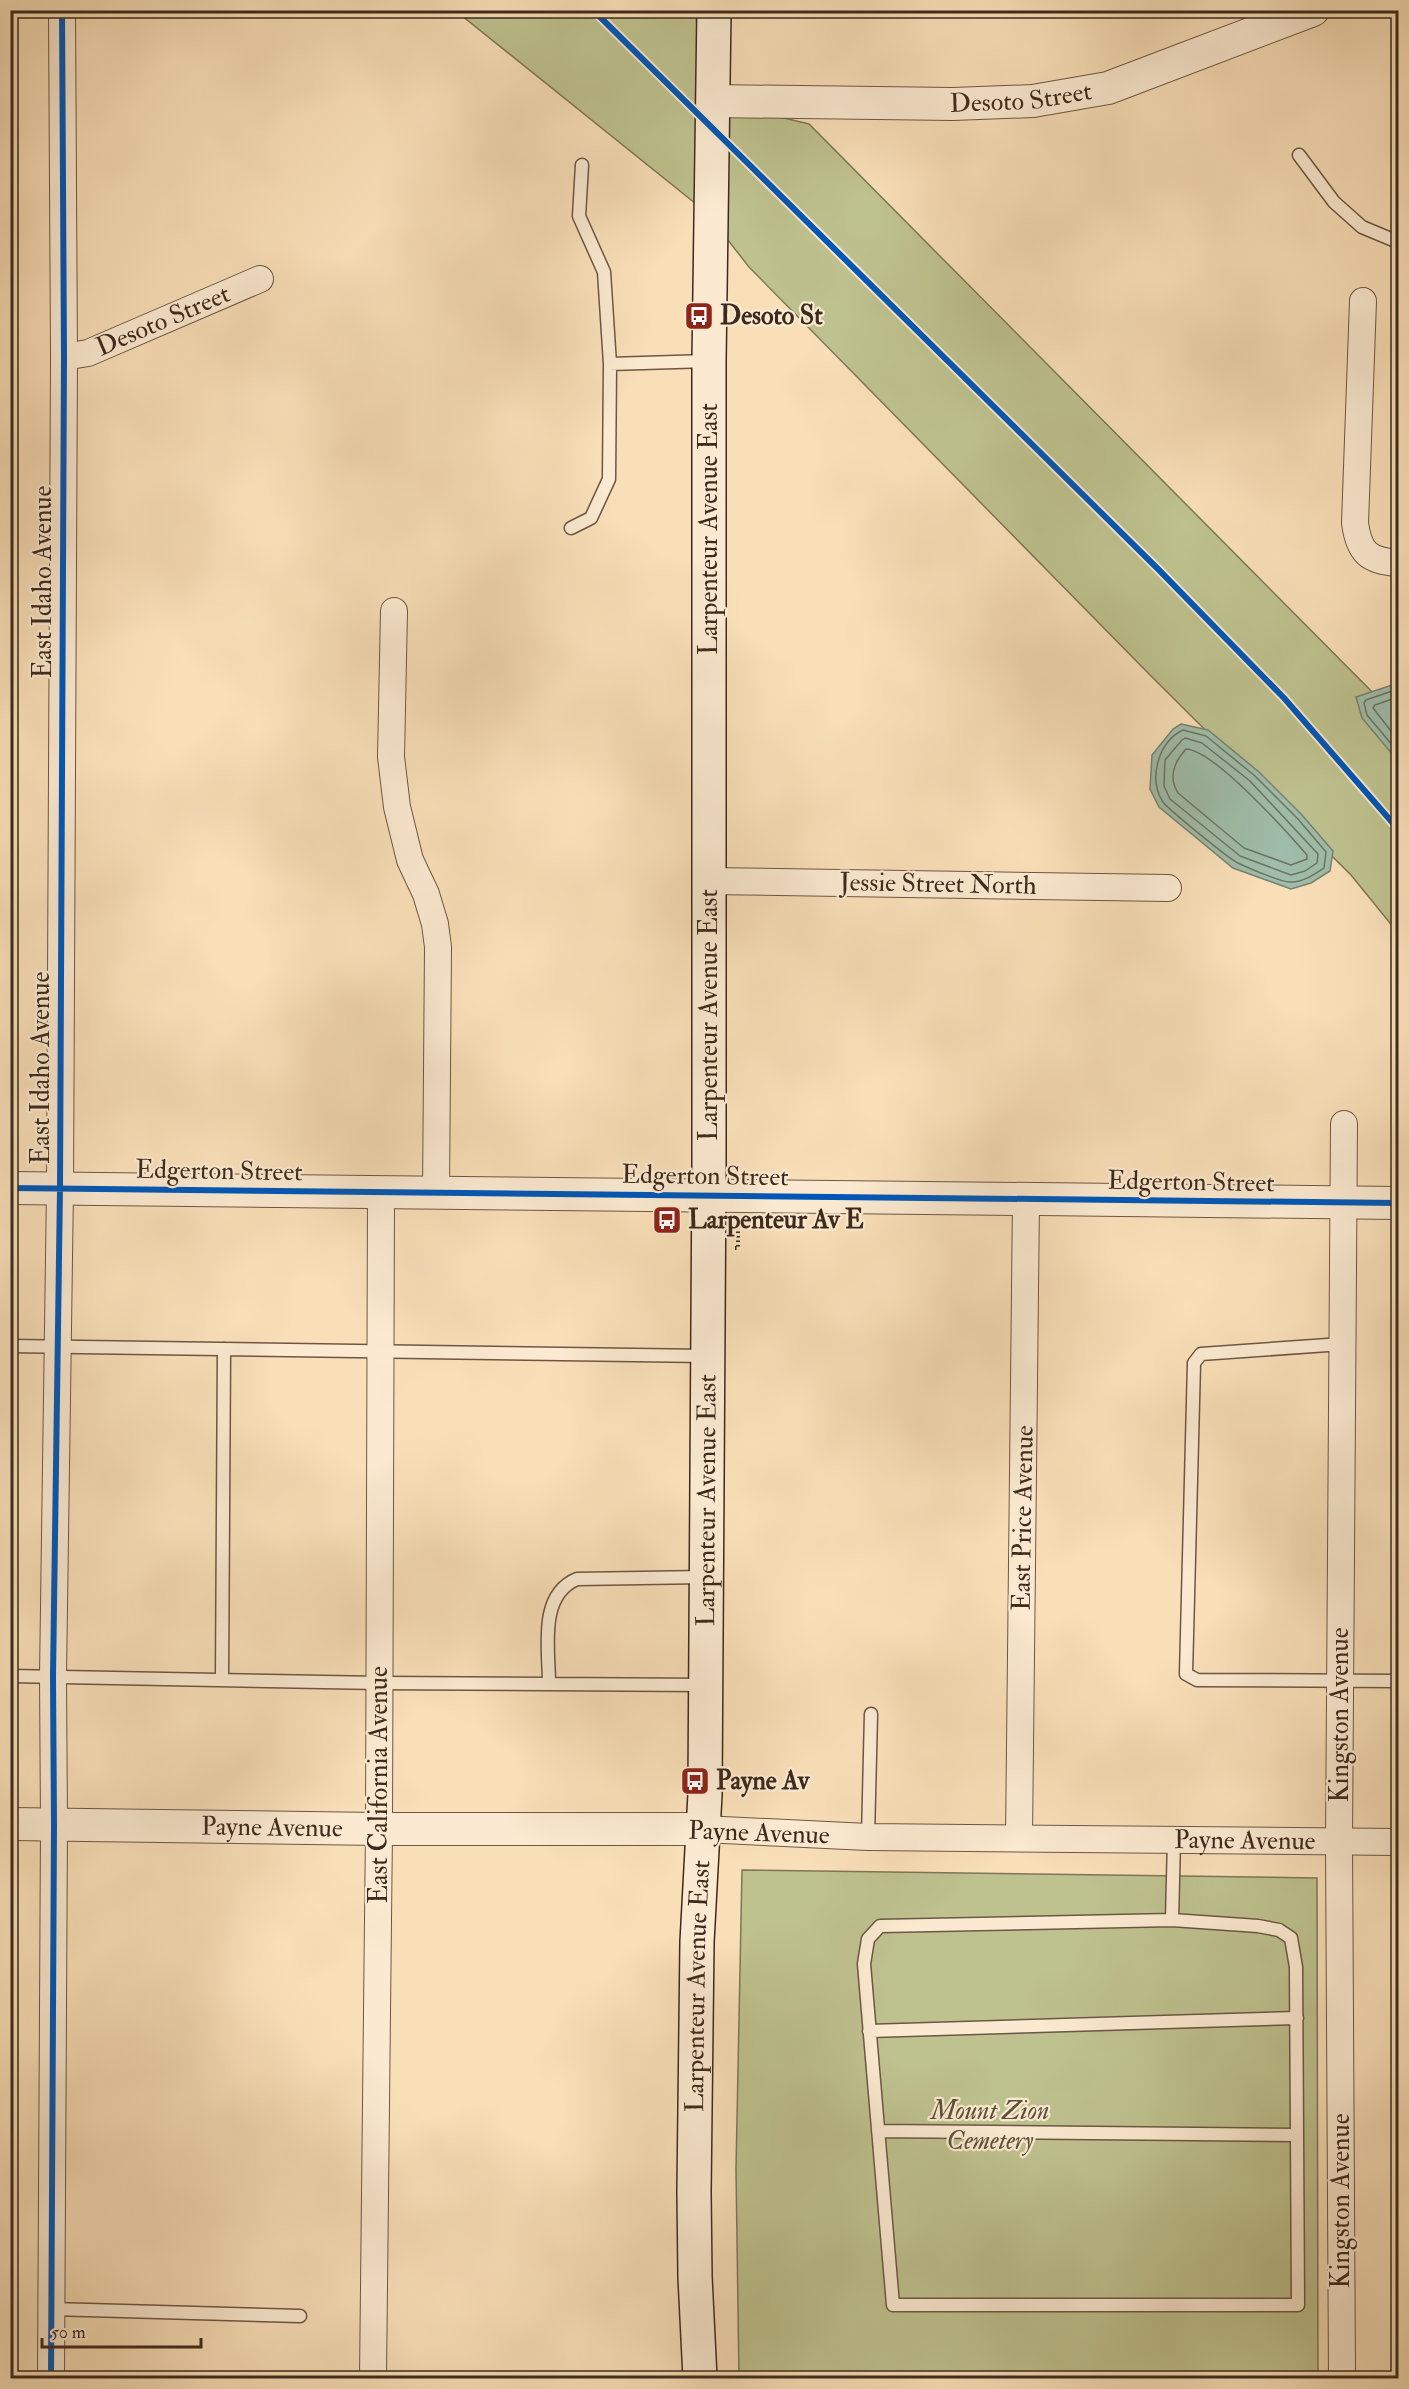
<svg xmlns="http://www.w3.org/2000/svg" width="1409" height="2389" font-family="'IM FELL Double Pica',serif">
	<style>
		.green { fill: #bec28f; stroke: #7e7656; stroke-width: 1.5 }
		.water { fill: #9fbdaa; stroke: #788272; stroke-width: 1.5 }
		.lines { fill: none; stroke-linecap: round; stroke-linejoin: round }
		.shore { stroke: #6e7464; stroke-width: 1.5 }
		.service-casing { stroke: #6c5744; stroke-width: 15 }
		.minor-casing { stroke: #6c5744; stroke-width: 28 }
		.tertiary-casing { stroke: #6c5744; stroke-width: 34 }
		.secondary-casing { stroke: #3d2a1d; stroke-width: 36 }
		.path { stroke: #3d2a1d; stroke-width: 4; stroke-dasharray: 1.5 3; stroke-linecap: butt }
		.service { stroke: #fbead1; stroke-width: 12 }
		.minor { stroke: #fbead1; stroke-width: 26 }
		.tertiary { stroke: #fbead1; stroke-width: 32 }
		.secondary { stroke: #fbead1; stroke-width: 33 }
		.cycleway-casing { stroke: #fbead1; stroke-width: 10 }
		.cycleway { stroke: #0057b8; stroke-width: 6 }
		.labels { text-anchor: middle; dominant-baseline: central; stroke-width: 4.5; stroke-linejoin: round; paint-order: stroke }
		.street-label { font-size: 26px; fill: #3d2a1d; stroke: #fbead1 }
		.poi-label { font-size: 26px; font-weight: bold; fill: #3d2a1d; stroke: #fbead1; text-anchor: start }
		.park-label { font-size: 26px; font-style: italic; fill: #5d503a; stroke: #fbead1 }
	</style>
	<rect width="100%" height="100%" fill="#f9dfb8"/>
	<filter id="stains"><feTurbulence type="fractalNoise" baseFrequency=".00333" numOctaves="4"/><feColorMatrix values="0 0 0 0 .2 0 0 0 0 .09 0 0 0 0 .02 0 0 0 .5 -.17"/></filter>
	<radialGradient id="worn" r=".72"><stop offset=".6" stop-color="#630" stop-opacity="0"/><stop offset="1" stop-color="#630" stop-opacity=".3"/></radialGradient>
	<path class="green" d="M 456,11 L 696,11 L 706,204 L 713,101 L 809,124 L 1389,709 L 1398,722 L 1398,933 L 1351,875 L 1151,676 L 749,267 L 706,212 Z
		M 742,1870 L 1317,1878 L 1318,2378 L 739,2378 L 736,2169 Z"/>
	<path class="water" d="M 1398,683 L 1398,761 L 1362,718 L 1356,697 Z
		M 1181,724 L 1208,730 L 1259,772 L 1302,815 L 1333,851 L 1330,871 L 1311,883 L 1291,889 L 1233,868 L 1159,807 L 1150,789 L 1152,755 L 1173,729 Z"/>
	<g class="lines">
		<path class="shore" d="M 1398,689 L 1366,700 L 1364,703 L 1367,715 L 1398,752
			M 1398,697 L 1375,705 L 1373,708 L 1398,740
			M 1183,730 L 1206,736 L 1255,776 L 1298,819 L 1326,852 L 1324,868 C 1315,874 1302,883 1290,882 C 1281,882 1248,868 1238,863 C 1229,859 1168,809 1163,802 C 1148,779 1158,742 1183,730 Z
			M 1185,738 L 1202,743 L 1250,781 L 1318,854 L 1317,863 L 1305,871 L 1291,875 L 1240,856 L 1170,799 L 1164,786 L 1165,760 L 1182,740 Z
			M 1186,749 C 1214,750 1287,832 1307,855 L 1307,859 L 1291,865 L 1244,848 L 1178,793 C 1168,777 1174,762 1186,749 Z"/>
		<g class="service-casing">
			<path id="service" d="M 1299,155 L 1334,202 L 1362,227 L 1398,242
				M 610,364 L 708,361
				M 571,528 L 591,518 L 609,479 L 610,364 L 604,272 L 579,216 L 582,165
				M 1342,1344 L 1201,1354 L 1194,1363 L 1186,1674 L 1197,1680 L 1398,1681
				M 10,1346 L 706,1356
				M 10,1676 L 379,1683 L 705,1685
				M 222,1680 L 224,1349
				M 549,1683 C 549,1650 538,1595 577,1579 L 705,1577
				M 868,1837 L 871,1714
				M 1172,1920 L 1258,1926 L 1279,1930 L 1291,1938 L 1296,1967 L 1298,2305 L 893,2305 L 864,1964 L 868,1939 L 880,1926 L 1172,1920 L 1174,1839
				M 869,2031 L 1297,2018
				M 878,2131 L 1297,2135
				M 52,2309 L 300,2316"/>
		</g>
		<g class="minor-casing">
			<g id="minor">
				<path d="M 1363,301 L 1355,523 C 1359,553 1369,561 1398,563"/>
				<path id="s1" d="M 64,357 L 88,353 L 260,279"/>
				<path d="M 394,611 L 391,757 L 397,807 L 410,860 L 426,894 L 435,924 L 438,947 L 436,1193"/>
				<path d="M 709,881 L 1168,888"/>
				<path id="s2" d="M 703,1829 L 868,1837 L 1398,1842"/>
				<path d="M 1019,1838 L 1026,1199"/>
				<path d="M 51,2378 L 54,1825 L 53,1676 L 60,1189 L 64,357 L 62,10"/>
				<path d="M 373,2378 L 379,1829 L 381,1192"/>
				<path d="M 1342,2378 L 1339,1841 L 1344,1124"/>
			</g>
		</g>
		<g class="tertiary-casing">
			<g id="tertiary">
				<path id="s3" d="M 713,101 L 953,104 L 1033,101 L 1108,88 L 1313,10"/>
				<path d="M 10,1188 L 1398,1203"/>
				<path id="s4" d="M 10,1824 L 379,1829 L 703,1829"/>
			</g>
		</g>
		<g class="secondary-casing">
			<g id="secondary">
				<path id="s5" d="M 700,2378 L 695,2277 L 694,2192 L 697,1942 L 705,1794 L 709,1165 L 709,361 L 714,10"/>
			</g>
		</g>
		<path class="path" d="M 735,1248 L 738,1248 L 738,1225"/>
		<use href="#service" class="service"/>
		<use href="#minor" class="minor"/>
		<use href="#tertiary" class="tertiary"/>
		<use href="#secondary" class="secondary"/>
		<g class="cycleway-casing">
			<path id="cycleway" d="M 593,10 L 1158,569 L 1284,698 L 1398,829
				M 10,1188 L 1398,1203
				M 51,2378 L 54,1825 L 53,1676 L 60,1189 L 64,357 L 62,10"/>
		</g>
		<use href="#cycleway" class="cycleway"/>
	</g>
	<defs>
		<g id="bus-square" transform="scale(1.5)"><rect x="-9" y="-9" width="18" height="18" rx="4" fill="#8f2418" stroke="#fbead1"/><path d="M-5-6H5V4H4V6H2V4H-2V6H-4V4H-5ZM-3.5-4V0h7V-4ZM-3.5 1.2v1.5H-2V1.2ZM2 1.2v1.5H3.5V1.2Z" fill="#fff"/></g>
	</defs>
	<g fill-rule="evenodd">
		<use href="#bus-square" x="699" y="316"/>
		<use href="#bus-square" x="667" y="1220"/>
		<use href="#bus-square" x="695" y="1781"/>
	</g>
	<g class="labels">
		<g class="street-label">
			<text stroke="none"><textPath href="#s3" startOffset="308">Desoto Street</textPath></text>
			<text stroke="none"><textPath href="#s1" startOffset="106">Desoto Street</textPath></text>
			<text transform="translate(709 529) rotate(-90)">Larpenteur Avenue East</text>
			<text transform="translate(43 582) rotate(-90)">East Idaho Avenue</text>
			<text transform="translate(938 884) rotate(1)">Jessie Street North</text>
			<text transform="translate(709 1015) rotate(-90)">Larpenteur Avenue East</text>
			<text transform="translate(41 1068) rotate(-90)">East Idaho Avenue</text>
			<text transform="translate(219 1171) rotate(1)">Edgerton Street</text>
			<text transform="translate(705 1176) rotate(1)">Edgerton Street</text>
			<text transform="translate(1191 1182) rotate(1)">Edgerton Street</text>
			<text stroke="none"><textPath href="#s5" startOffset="878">Larpenteur Avenue East</textPath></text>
			<text transform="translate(1023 1518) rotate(-89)">East Price Avenue</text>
			<text transform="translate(1340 1715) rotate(-90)">Kingston Avenue</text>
			<text transform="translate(379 1785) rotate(-90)">East California Avenue</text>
			<text stroke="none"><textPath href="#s4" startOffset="262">Payne Avenue</textPath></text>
			<text transform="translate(759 1833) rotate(2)">Payne Avenue</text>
			<text stroke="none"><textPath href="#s2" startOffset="542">Payne Avenue</textPath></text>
			<text stroke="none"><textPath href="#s5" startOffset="392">Larpenteur Avenue East</textPath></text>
			<text transform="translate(1341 2201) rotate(-90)">Kingston Avenue</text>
		</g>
		<g class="poi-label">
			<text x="720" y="316">Desoto St</text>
			<text x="688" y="1220">Larpenteur Av E</text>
			<text x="716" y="1781">Payne Av</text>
		</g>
		<g class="park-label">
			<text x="990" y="2111">Mount Zion<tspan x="990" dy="30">Cemetery</tspan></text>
		</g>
	</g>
	<rect width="1409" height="2389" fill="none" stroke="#f9dfb8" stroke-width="36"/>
	<rect x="12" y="12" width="1385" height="2365" fill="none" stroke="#3d2a1d" stroke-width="3"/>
	<rect x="18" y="18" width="1373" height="2353" fill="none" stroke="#3d2a1d" stroke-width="1.5"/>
	<path d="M42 2338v9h159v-9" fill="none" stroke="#3d2a1d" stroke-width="3"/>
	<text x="51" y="2338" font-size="18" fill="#3d2a1d" stroke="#fbead1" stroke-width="4.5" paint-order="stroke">50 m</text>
	<rect width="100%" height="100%" filter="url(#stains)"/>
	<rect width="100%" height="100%" fill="url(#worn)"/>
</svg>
